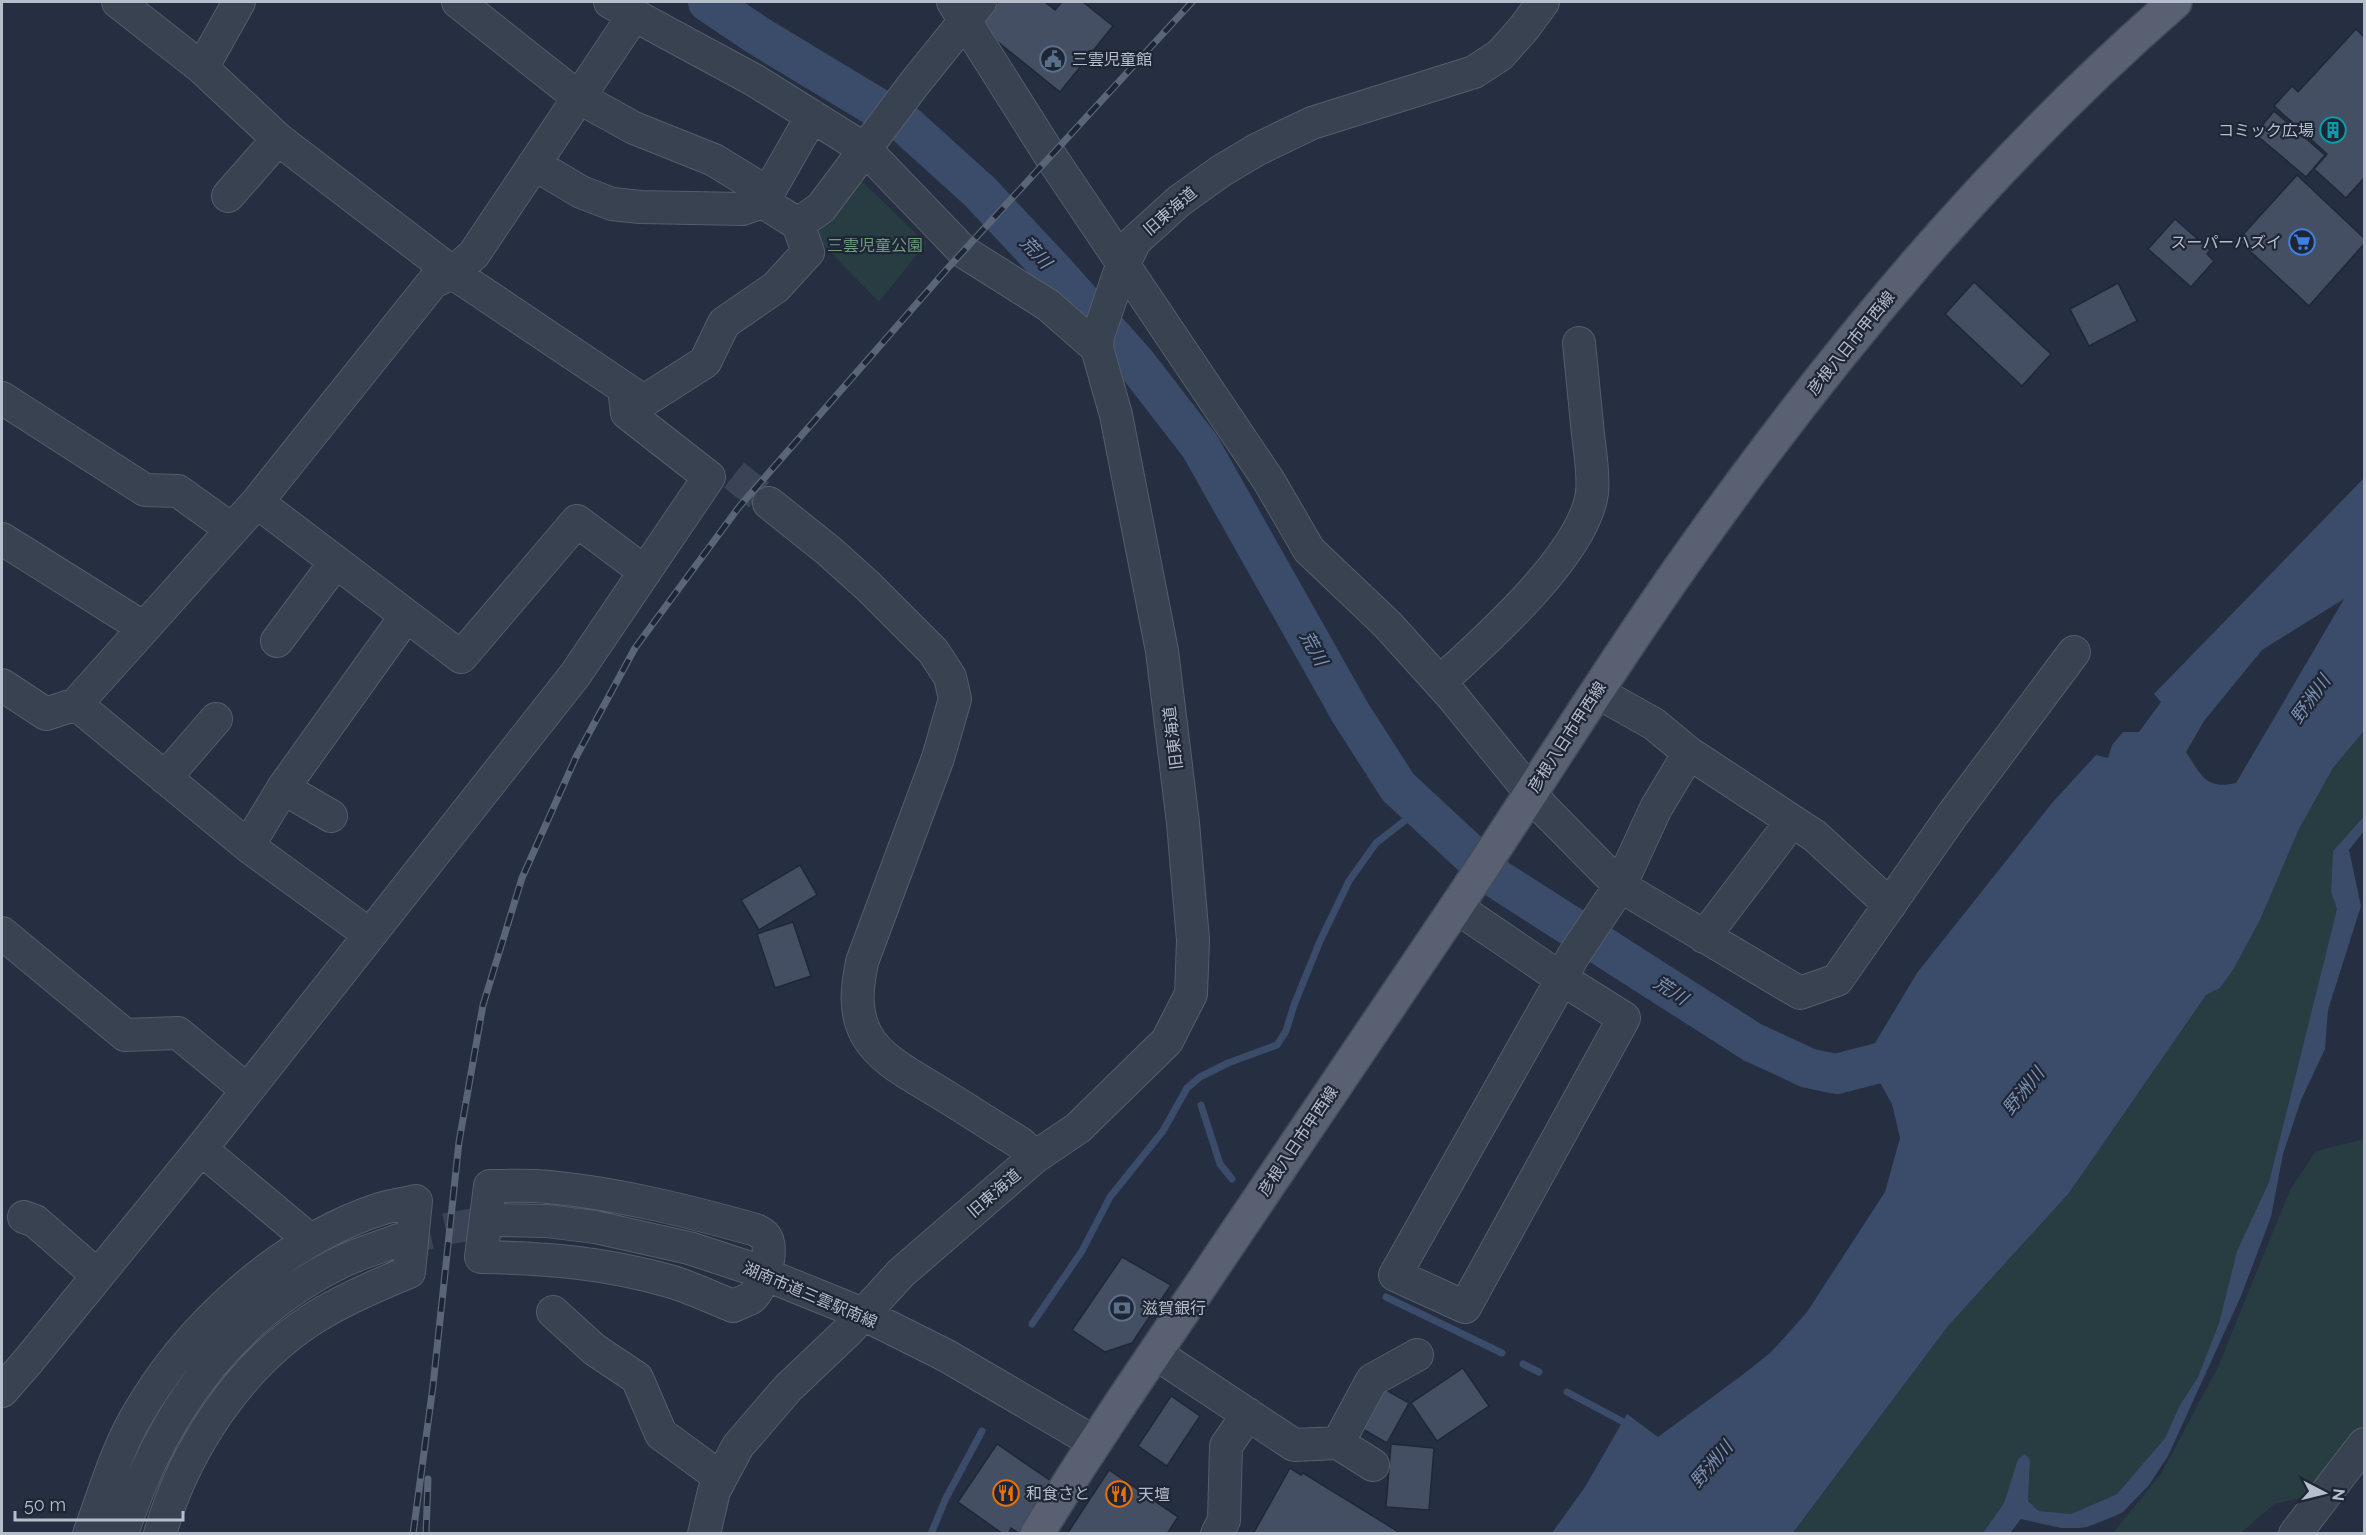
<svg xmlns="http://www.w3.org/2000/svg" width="2366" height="1535" font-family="Raleway,'Noto Sans JP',sans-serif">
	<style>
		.green { fill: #273d42 }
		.water { fill: #3b4b6a; fill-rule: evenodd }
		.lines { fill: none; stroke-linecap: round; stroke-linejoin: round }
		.stream { stroke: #3b4b6a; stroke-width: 7 }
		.river { stroke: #3b4b6a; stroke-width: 40 }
		.building { fill: #444f63; stroke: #202838; stroke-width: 1.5 }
		.minor-tunnel { stroke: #3b4456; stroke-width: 32; stroke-dasharray: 32 16; stroke-linecap: butt }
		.minor-casing { stroke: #545d6b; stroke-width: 34 }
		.major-casing { stroke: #434b5a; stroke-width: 36 }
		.minor { stroke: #394251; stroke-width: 32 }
		.major { stroke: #586071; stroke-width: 33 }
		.rail-casing { stroke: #5b6578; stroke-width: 7 }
		.rail { stroke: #1e2636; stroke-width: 4.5; stroke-dasharray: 14; stroke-linecap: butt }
		.labels { text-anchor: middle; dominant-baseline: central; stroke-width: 4.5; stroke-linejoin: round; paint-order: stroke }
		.poi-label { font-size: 16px; fill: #b6bdcb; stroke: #1e2636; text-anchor: start }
		.street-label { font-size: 16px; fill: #b6bdcb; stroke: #1e2636 }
		.park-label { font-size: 16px; fill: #6d9c7b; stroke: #1e2636 }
		.water-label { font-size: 18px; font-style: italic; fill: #7d90b2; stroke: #1e2636 }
	</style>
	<rect width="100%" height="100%" fill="#252f41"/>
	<path class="green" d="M 850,170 L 926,243 L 879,302 L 810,231 Z
		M 2364,731 L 2364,815 L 2333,851 L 2331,892 L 2337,909 L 2269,1182 L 2237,1251 L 2219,1323 L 2198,1377 L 2180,1405 L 2165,1438 L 2117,1494 L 2071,1514 L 2039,1511 L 2028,1501 L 2030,1460 L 2018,1459 L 2004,1503 L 1983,1533 L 1793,1534 L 1948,1326 L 2069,1193 L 2206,995 L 2220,988 L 2233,970 L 2260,920 L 2299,829 L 2333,768 Z
		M 2364,1139 L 2364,1436 L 2318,1494 L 2274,1504 L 2241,1533 L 2112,1534 L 2161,1474 L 2218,1367 L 2290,1190 L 2316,1151 Z"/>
	<path class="water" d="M 2364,478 L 2364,731 L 2333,768 L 2299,829 L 2260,920 L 2233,970 L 2220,988 L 2206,995 L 2069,1193 L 1948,1326 L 1793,1533 L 1552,1533 L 1585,1487 L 1627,1414 L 1658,1437 L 1741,1376 L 1770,1353 L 1784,1338 L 1807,1312 L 1885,1192 L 1900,1138 L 1892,1104 L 1866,1058 L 1917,973 L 2052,803 L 2096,755 L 2108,758 L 2112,745 L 2123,732 L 2139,732 L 2161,702 L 2154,694 ZM 2344,599 L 2236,783 C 2206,790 2201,775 2186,752 L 2204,721 L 2262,650 Z
		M 2364,816 L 2364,831 L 2349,850 L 2361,906 L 2328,1010 L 2325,1049 L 2301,1100 L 2283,1154 L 2271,1217 L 2241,1296 L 2168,1456 L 2149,1485 L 2123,1512 L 2115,1516 L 2087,1527 L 2079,1528 L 2061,1528 L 2021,1519 L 2010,1533 L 1983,1533 L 2004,1503 L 2018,1459 L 2025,1454 L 2030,1460 L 2028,1501 L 2039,1511 L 2071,1514 L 2117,1494 L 2165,1438 L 2180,1405 L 2198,1377 L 2219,1323 L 2237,1251 L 2269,1182 L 2337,909 L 2331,892 L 2333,851 Z"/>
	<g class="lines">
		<path class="stream" d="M 1201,1105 L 1220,1164 L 1232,1179
			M 1386,1297 L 1502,1353
			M 1032,1324 L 1082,1251 L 1110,1197 L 1163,1131 L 1187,1088 L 1200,1077 L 1228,1063 L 1277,1045 L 1286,1031 L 1294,1005 L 1320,941 L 1349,881 L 1376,843 L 1421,808
			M 1523,1364 L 1539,1372
			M 1567,1392 L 1631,1426
			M 931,1534 L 945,1500 L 982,1431"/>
		<path class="river" d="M 708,2 L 757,35 L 906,125 L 980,192 L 1054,271 L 1135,362 L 1200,446 L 1350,712 L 1398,787 L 1497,879 L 1752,1042 L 1808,1068 L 1836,1074 L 1887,1061 L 1926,1064"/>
	</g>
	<path class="building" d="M 998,2 L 1045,2 L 1055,10 L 1062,2 L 1083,2 L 1113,26 L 1060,92 L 978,26 Z
		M 2356,29 L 2364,37 L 2364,178 L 2346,198 L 2314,169 L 2327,154 L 2274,106 L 2292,86 L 2298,92 Z
		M 2274,111 L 2325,155 L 2306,177 L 2255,134 Z
		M 2297,175 L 2364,238 L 2364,244 L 2309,306 L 2238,240 Z
		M 2175,219 L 2210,250 L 2207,254 L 2214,261 L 2191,287 L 2148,249 Z
		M 1974,282 L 2051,354 L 2022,386 L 1945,314 Z
		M 2118,283 L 2137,321 L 2089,346 L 2070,309 Z
		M 800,865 L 817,895 L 759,930 L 741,900 Z
		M 793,922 L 811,976 L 775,988 L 757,934 Z
		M 1122,1257 L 1171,1285 L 1132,1343 L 1105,1352 L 1072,1330 Z
		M 1463,1368 L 1489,1406 L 1437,1441 L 1411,1403 Z
		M 1374,1383 L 1409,1403 L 1387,1443 L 1352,1423 Z
		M 1171,1396 L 1200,1416 L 1167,1466 L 1138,1446 Z
		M 997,1444 L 1054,1483 L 1020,1534 L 1011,1528 L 1008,1534 L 1003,1534 L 958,1502 Z
		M 1391,1444 L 1434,1448 L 1429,1510 L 1386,1507 Z
		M 1290,1468 L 1301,1475 L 1303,1473 L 1402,1534 L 1253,1534 Z
		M 1109,1470 L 1178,1517 L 1167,1534 L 1067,1534 Z"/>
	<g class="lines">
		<path class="minor-tunnel" d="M 734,475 L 769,503
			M 399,1240 L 451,1228 L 501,1220"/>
		<g class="minor-casing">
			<path id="minor" d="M 118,2 L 202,68 L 278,139 L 453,273 L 642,400
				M 458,2 L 578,97 L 634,128 L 714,160 L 753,184 L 763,202 L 798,224 L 821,208 L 914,84 L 980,2
				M 610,2 L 754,80 L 866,150 L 964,252 L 1048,305 L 1097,348
				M 953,2 L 1051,157 L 1269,481 L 1309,550 L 1387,624 L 1452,696 L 1543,808 L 1620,886 L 1800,993 L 1837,980 L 1953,814 L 2074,652
				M 202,68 L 239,2
				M 534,164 L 581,192 L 612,204 L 640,207 L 742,209 L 763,202 L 812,116
				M 228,196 L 278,139
				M 2,398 L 145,490 L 178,491 L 231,529
				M 644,401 L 705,362 L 724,323 L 776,287 L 808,252 L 798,224
				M 257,502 L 461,657 L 577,521 L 645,572
				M 769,503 L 829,551 L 869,587 L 933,651 L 950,677 L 955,699 L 938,758 L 862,962 C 857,987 854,1011 866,1034 C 881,1062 917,1078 942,1094 C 968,1110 994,1127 1020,1143 L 1035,1157
				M 2,539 L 144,628
				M 277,641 L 335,563
				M 1440,682 C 1484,642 1584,554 1592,493 C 1594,474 1590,453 1588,434 C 1585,404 1582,374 1579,343
				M 2,685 L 46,714 L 76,704 L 257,502 L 433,282 L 453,273 L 474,254 L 634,15
				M 1597,692 L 1654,724 L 1689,753 L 1815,836 L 1890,905
				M 76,704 L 248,846 L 370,935
				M 165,778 L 216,719
				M 283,788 L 331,816
				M 248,846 L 283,788 L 406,616
				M 1456,907 L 1562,979 L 1395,1275 L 1465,1307 L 1624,1018 L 1562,979 L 1572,958 L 1620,886 L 1656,808 L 1689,753
				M 2,933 L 125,1035 L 178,1033 L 247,1090
				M 1704,937 L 1792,821
				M 201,1149 L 310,1240
				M 490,1186 C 509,1186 530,1185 549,1187 C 620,1194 688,1211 756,1230 C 759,1232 762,1233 764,1235 C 776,1247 763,1288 751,1298 C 746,1301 739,1303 733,1306 C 712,1298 691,1287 669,1281 C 605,1263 547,1258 481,1257 Z
				M 24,1217 L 35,1221 L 97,1275
				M 501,1220 L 546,1221 L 595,1227 L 689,1248 L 747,1267 L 863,1314 L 947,1356 L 1094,1442
				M 553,1312 L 595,1350 L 637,1378 L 661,1434 L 721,1478
				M 1155,1353 L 1294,1445 L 1338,1443 L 1373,1465
				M 2,1391 L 29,1360 L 201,1149 L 575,675 L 709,477 L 627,413 L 624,388
				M 1338,1443 L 1372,1380 L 1417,1355
				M 89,1534 C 103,1497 116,1452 135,1419 C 186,1328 280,1242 380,1209 C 392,1205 404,1204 416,1201 L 409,1272 C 377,1285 344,1299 314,1318 C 240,1365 184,1450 160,1534
				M 122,1534 C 159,1419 226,1321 335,1265 C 355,1254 378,1248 399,1240
				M 704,1534 L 714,1491 L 738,1446 L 788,1388 L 847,1332 L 901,1273 L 1035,1157 L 1078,1128 L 1167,1041 L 1191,994 L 1193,940 L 1183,823 L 1162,651 L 1116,415 L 1097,348 L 1098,336 L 1119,274 L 1135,241 L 1179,201 L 1221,171 L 1258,149 L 1312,123 L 1474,72 L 1500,55 L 1524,28 L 1543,2
				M 1217,1534 L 1224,1520 L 1226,1446 L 1248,1414
				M 2295,1534 L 2364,1444"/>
		</g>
		<g class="major-casing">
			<path id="major" d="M 1037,1534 C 1089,1449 1145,1367 1201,1285 C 1285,1160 1370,1035 1454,910 C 1533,793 1606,672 1688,557 C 1830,356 1989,164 2175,2"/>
		</g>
		<use href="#minor" class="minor"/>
		<use href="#major" class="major"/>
		<g class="rail-casing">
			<path id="rail" d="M 413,1534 L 433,1386 L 459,1142 L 483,1005 L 522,878 L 576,757 L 635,648 L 739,507 L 947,269 L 1192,2
				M 426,1534 L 428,1479"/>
		</g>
		<use href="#rail" class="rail"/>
	</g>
	<defs>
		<g id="civic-ring" transform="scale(1.35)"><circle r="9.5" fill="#1e2636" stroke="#5c6f8a" stroke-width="1.5"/><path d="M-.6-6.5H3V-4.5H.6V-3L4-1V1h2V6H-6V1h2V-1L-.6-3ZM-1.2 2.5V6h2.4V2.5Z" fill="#5c6f8a"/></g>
		<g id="building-ring" transform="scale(1.35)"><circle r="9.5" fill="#1e2636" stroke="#0f9aa8" stroke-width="1.5"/><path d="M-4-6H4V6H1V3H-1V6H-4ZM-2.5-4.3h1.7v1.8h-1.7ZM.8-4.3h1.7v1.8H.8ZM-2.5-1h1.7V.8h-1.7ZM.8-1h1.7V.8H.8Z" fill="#0f9aa8"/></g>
		<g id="supermarket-ring" transform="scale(1.35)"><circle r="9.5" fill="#1e2636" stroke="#3f7fe0" stroke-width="1.5"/><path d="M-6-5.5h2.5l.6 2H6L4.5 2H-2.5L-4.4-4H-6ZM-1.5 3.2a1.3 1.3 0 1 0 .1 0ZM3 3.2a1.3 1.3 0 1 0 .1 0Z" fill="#3f7fe0"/></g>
		<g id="bank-ring" transform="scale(1.35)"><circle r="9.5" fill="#1e2636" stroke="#5c6f8a" stroke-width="1.5"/><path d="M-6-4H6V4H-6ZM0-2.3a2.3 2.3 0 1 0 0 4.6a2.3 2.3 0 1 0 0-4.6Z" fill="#5c6f8a"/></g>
		<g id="restaurant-ring" transform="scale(1.35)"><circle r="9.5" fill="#1e2636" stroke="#e8710a" stroke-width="1.5"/><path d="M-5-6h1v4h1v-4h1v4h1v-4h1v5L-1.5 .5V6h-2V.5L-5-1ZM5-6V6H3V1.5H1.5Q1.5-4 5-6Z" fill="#e8710a"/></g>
	</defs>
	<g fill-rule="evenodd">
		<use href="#civic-ring" x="1053" y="59"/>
		<use href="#building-ring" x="2333" y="130"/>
		<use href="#supermarket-ring" x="2302" y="242"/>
		<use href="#bank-ring" x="1122" y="1308"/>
		<use href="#restaurant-ring" x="1006" y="1493"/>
		<use href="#restaurant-ring" x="1119" y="1494"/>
	</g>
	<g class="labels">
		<g class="poi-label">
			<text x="1072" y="59">三雲児童館</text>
			<text x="2314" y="130" text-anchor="end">コミック広場</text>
			<text x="2282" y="242" text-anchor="end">スーパーハズイ</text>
			<text x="1142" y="1308">滋賀銀行</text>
			<text x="1026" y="1493">和食さと</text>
			<text x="1138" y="1494">天壇</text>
		</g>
		<g class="street-label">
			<text transform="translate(1170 211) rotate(-41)">旧東海道</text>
			<text transform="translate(1851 343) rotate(-51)">彦根八日市甲西線</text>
			<text transform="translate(1567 737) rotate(-57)">彦根八日市甲西線</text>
			<text transform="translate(1173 738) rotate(-97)">旧東海道</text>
			<text transform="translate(1298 1141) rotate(-56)">彦根八日市甲西線</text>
			<text transform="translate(994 1193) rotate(-41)">旧東海道</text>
			<text transform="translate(810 1295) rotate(23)">湖南市道三雲駅南線</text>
		</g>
		<g class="park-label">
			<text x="875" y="245">三雲児童公園</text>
		</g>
		<g class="water-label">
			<text transform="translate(1036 252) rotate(47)">荒川</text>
			<text transform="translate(1314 648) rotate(61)">荒川</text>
			<text transform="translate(2310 699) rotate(-54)">野洲川</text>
			<text transform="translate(1671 990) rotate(33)">荒川</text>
			<text transform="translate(2023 1091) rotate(-51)">野洲川</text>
			<text transform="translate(1711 1464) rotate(-49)">野洲川</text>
		</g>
	</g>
	<rect width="2366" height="1535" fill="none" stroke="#b6bdcb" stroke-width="6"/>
	<g transform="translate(2324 1493) rotate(97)" stroke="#1e2636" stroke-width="4.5" paint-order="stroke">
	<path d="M0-4.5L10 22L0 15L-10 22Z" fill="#b6bdcb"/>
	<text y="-9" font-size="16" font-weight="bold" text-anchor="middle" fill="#b6bdcb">N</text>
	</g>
	<path d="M15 1511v9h168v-9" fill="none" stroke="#b6bdcb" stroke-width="3"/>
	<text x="24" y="1511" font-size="18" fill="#b6bdcb" stroke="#1e2636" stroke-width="4.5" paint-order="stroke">50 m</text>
</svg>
